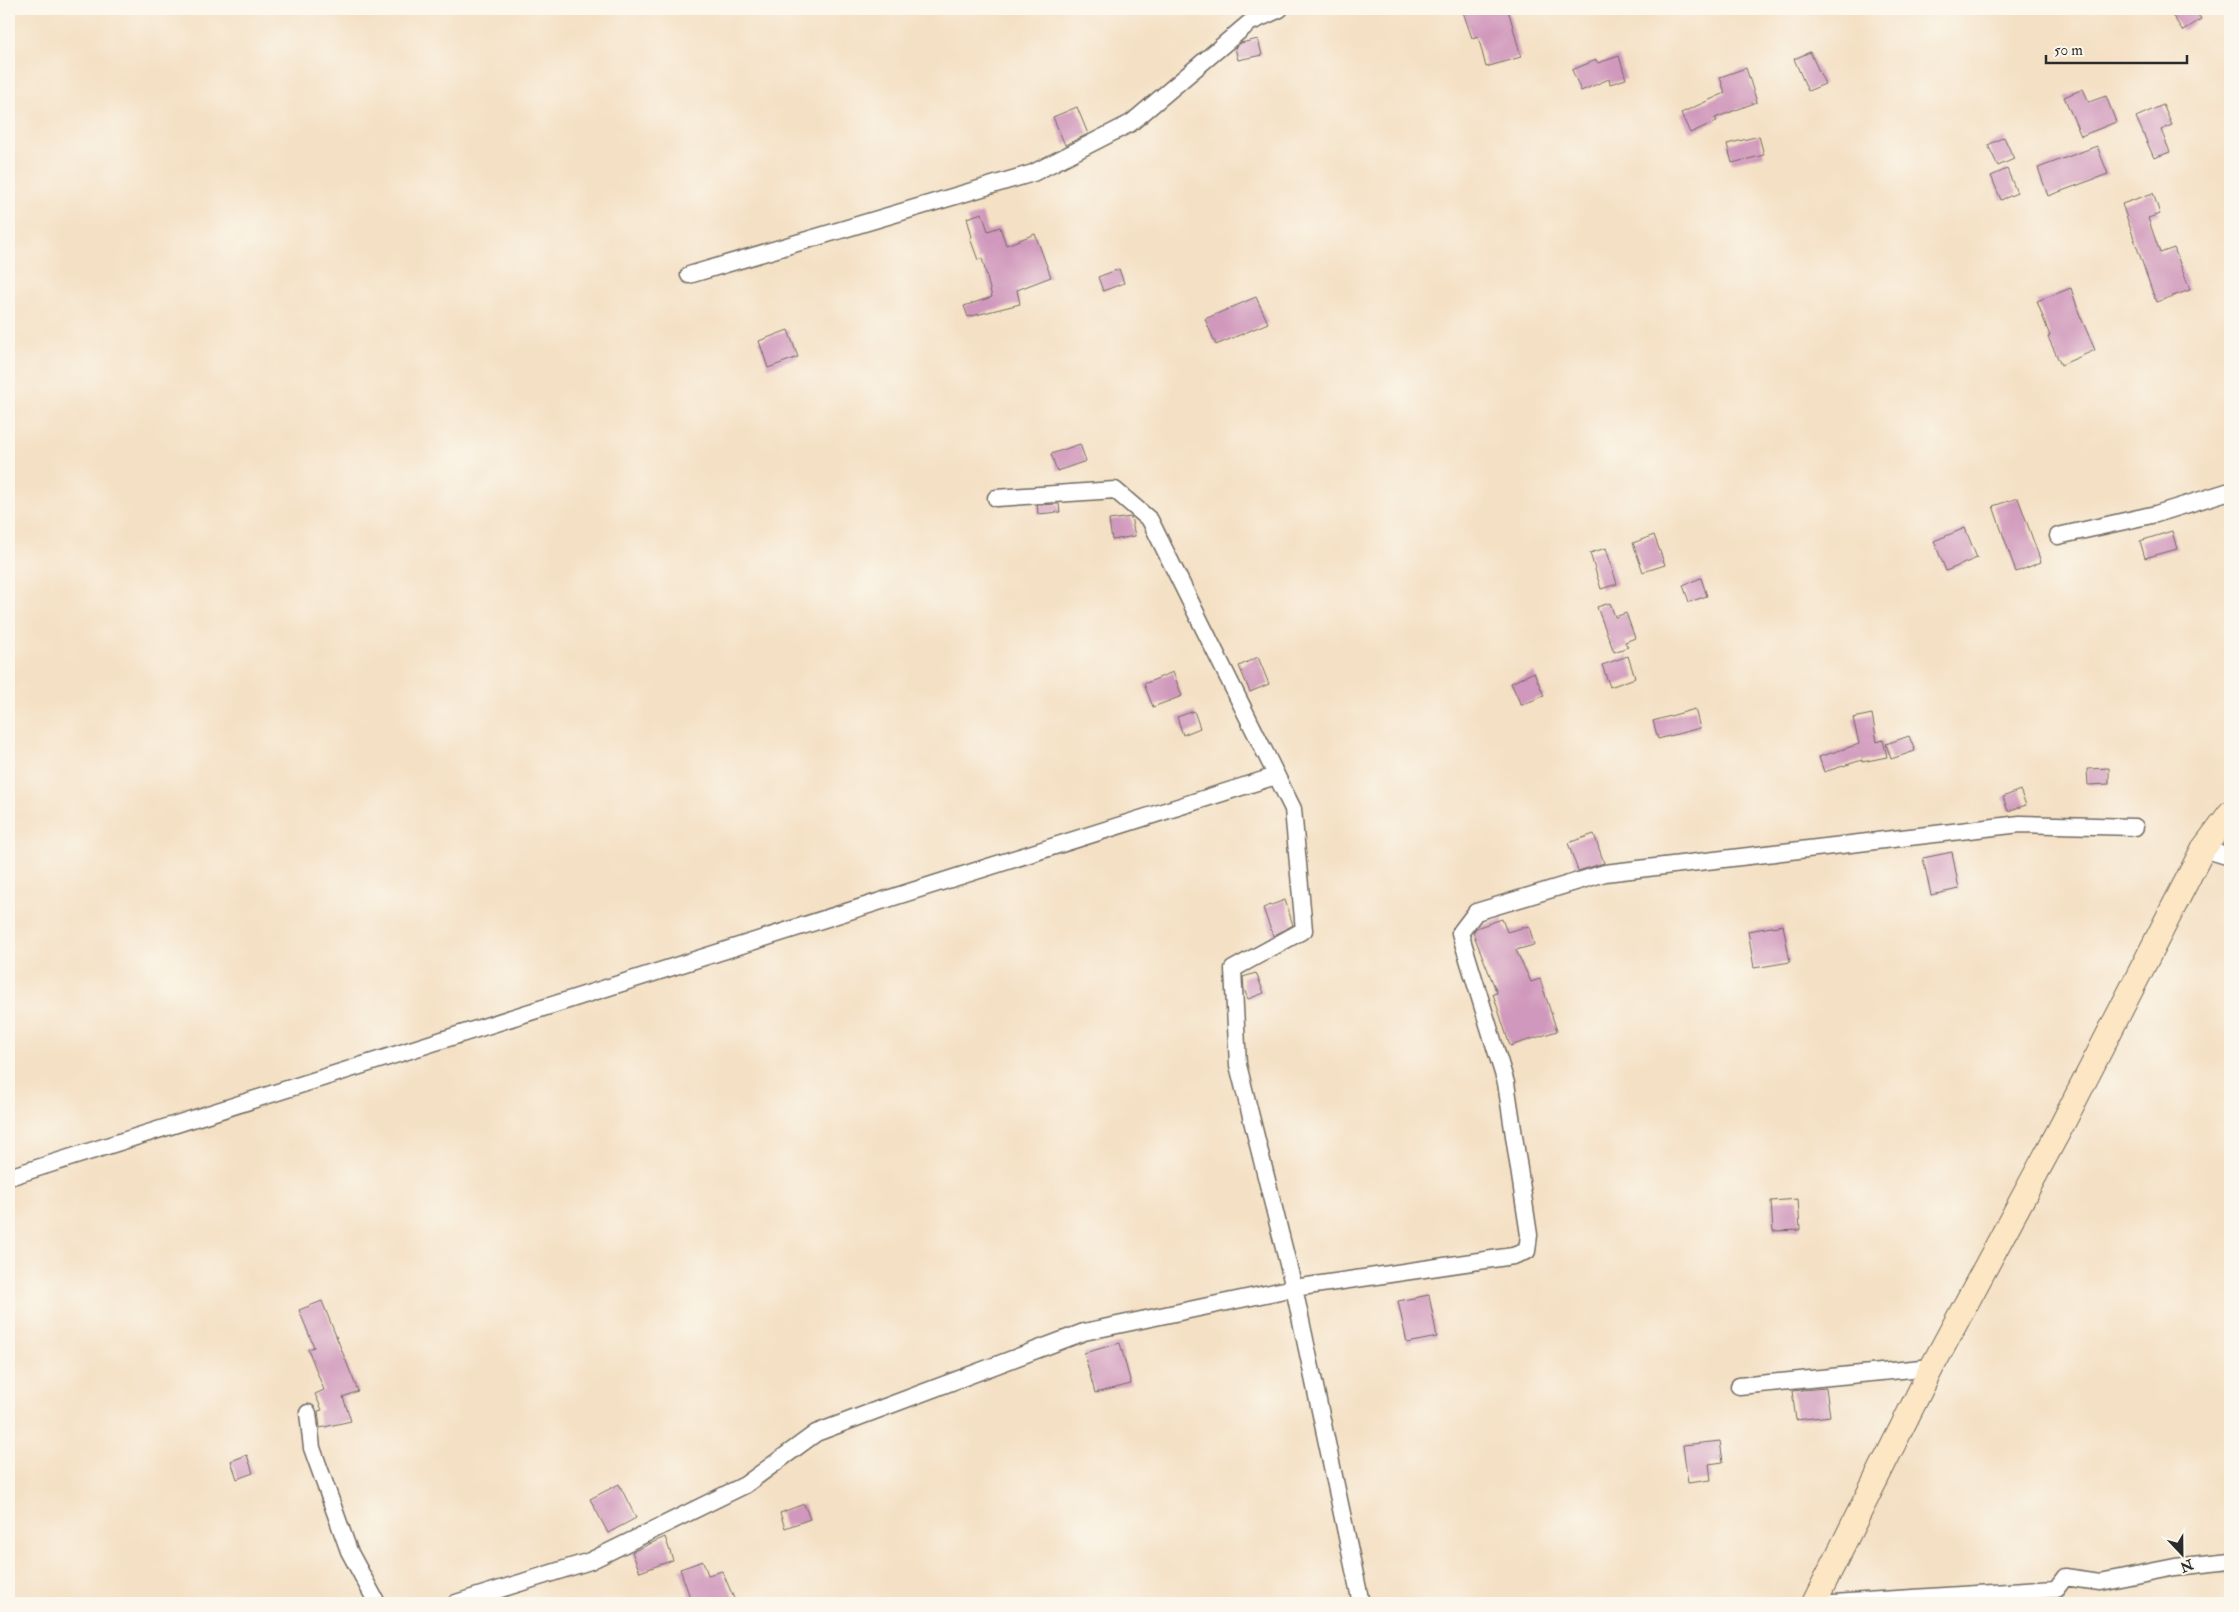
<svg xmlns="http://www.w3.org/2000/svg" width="2239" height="1612" font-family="'IM FELL Double Pica',serif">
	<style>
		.building { fill: #d098bc }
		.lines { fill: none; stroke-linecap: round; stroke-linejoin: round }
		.street-casing { stroke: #716a61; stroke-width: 19 }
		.secondary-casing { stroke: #716a61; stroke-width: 26 }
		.street { stroke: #fff; stroke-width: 16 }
		.secondary { stroke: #fce6c4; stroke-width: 24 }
	</style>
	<rect width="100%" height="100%" fill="#fbf7ec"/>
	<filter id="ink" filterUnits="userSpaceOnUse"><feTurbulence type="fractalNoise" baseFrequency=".02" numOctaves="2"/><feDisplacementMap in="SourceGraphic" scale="10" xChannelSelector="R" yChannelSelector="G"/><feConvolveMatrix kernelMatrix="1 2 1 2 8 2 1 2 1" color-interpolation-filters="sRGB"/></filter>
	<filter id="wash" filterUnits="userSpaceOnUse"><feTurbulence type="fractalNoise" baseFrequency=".0096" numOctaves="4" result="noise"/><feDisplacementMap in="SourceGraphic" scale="20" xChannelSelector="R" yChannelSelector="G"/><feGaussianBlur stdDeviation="1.12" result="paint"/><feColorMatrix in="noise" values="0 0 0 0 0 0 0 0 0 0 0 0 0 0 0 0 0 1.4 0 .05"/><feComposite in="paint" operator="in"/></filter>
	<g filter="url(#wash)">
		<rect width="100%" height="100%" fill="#f4e0c4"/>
		<g id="blocks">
			<path class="building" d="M 1462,9 L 1508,9 L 1521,57 L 1486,67 L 1478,36 L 1472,38 Z
				M 2168,9 L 2194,9 L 2201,19 L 2183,31 Z
				M 1258,39 L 1262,55 L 1238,60 L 1235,48 L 1241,43 Z
				M 1810,52 L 1825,84 L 1808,91 L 1794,59 Z
				M 1619,56 L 1626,79 L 1610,84 L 1609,79 L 1581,91 L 1572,70 L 1596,60 L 1598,63 Z
				M 1746,68 L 1757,102 L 1715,118 L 1717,121 L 1690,133 L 1681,113 L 1725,93 L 1720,77 Z
				M 2083,89 L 2089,102 L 2106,96 L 2116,122 L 2081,136 L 2064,97 Z
				M 2163,105 L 2172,125 L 2161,130 L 2170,152 L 2154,158 L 2136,117 Z
				M 1077,107 L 1088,134 L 1065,145 L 1053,117 Z
				M 1759,136 L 1764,155 L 1732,163 L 1727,144 Z
				M 2004,137 L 2014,159 L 1998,166 L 1988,145 Z
				M 2097,146 L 2108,174 L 2048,196 L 2038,168 Z
				M 2007,169 L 2017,193 L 2001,200 L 1991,176 Z
				M 2153,193 L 2160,214 L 2148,218 L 2160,253 L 2174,248 L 2190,290 L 2156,302 L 2122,204 Z
				M 982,213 L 988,231 L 1000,227 L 1006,245 L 1035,234 L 1051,277 L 1017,290 L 1020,304 L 968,317 L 964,306 L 992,297 L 982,258 L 978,260 L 970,238 L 972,237 L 967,218 Z
				M 1119,269 L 1124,283 L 1103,291 L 1098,277 Z
				M 2071,288 L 2079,313 L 2095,350 L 2061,365 L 2048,337 L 2050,336 L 2037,301 Z
				M 1256,297 L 1268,323 L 1216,345 L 1205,319 Z
				M 788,330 L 798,357 L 768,368 L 759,341 Z
				M 1080,444 L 1086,461 L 1057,471 L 1051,454 Z
				M 2018,498 L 2041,562 L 2016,572 L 1993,506 Z
				M 1059,504 L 1060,512 L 1038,514 L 1037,505 Z
				M 1131,517 L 1135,536 L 1112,540 L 1109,520 Z
				M 1965,528 L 1977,558 L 1946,571 L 1934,541 Z
				M 2172,531 L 2177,549 L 2145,558 L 2140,541 Z
				M 1654,535 L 1665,565 L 1643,572 L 1633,543 Z
				M 1606,548 L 1617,584 L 1601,589 L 1590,553 Z
				M 1701,578 L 1707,596 L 1689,602 L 1683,585 Z
				M 1610,603 L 1615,617 L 1626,613 L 1635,638 L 1625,642 L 1628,647 L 1614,652 L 1597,607 Z
				M 1628,656 L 1635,678 L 1610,687 L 1602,665 Z
				M 1258,657 L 1269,684 L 1250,692 L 1239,666 Z
				M 1173,672 L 1182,696 L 1153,707 L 1144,684 Z
				M 1534,672 L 1544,696 L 1521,705 L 1511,683 Z
				M 1695,709 L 1700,728 L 1658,739 L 1653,721 Z
				M 1194,711 L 1200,728 L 1183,735 L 1177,717 Z
				M 1872,714 L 1877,742 L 1883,740 L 1887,757 L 1862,762 L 1862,760 L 1824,772 L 1819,757 L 1859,744 L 1853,718 Z
				M 1909,736 L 1915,751 L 1891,759 L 1886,744 Z
				M 2109,768 L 2109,784 L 2088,785 L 2087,769 Z
				M 2020,790 L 2026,805 L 2008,811 L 2003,797 Z
				M 1594,834 L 1604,863 L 1578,871 L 1568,843 Z
				M 1952,852 L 1959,889 L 1931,895 L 1923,858 Z
				M 1285,900 L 1293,925 L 1273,936 L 1263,908 Z
				M 1502,919 L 1507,932 L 1529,926 L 1534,945 L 1516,950 L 1531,982 L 1540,979 L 1557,1031 L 1510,1046 L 1493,994 L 1497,993 L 1473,933 L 1476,928 Z
				M 1783,925 L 1790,962 L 1754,968 L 1748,931 Z
				M 1256,973 L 1264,993 L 1248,999 L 1244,989 L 1243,977 Z
				M 1798,1199 L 1800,1230 L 1773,1231 L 1771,1201 Z
				M 1429,1295 L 1437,1337 L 1407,1343 L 1398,1301 Z
				M 322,1301 L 358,1391 L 343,1397 L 351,1421 L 320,1428 L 318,1411 L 322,1410 L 315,1394 L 324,1390 L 308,1349 L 314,1347 L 299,1310 Z
				M 1120,1343 L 1131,1384 L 1095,1393 L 1084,1353 Z
				M 1826,1388 L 1830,1416 L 1796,1420 L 1792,1391 Z
				M 1720,1441 L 1723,1462 L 1709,1464 L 1711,1480 L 1688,1483 L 1683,1445 Z
				M 247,1455 L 253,1473 L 237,1479 L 231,1461 Z
				M 619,1484 L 636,1518 L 608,1533 L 590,1499 Z
				M 804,1504 L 810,1519 L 785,1528 L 780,1513 Z
				M 665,1537 L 673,1560 L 640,1572 L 632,1552 Z
				M 703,1561 L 708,1575 L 722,1571 L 736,1603 L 692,1603 L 680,1569 Z"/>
		</g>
	</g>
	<g filter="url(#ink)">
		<use href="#blocks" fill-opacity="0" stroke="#716a61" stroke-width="1"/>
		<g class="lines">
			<g class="street-casing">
				<path id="street" d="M 689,275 L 1033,173 L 1131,123 L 1249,23 L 1280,9
					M 996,498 L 1115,490 L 1150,520 L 1293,809 L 1304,930 L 1233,969 L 1238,1065 L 1294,1288 L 1361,1603
					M 2058,536 L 2156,514 L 2230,491
					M 2203,849 L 2230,857
					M 9,1177 L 1276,776
					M 1739,1386 L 1932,1367
					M 308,1413 L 312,1448 L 349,1551 L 377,1603
					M 456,1603 L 590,1561 L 745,1485 L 816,1433 L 1084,1332 L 1294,1288 L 1513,1256 L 1527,1251 L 1529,1235 L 1506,1083 L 1460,933 L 1476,912 L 1605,873 L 2020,824 L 2135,827
					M 1833,1603 L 2056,1589 L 2065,1577 L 2100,1582 L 2175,1567 L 2230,1561"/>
			</g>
			<g class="secondary-casing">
				<path id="secondary" d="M 1814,1603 L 1932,1367 L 2062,1125 L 2203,849 L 2230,813"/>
			</g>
			<use href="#street" class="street"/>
			<use href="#secondary" class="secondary"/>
		</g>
	</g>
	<rect width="2239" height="1612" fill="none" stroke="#fbf7ec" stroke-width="30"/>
	<g transform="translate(2182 1554) rotate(158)" stroke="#fbf7ec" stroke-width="4" paint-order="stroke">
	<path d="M0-4L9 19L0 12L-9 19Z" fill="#2b2b2b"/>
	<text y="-8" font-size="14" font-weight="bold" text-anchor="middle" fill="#2b2b2b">N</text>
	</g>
	<path d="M2046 55v8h141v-8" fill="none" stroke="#2b2b2b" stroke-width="2.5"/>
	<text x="2054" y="55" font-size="15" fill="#2b2b2b" stroke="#fbf7ec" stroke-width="4" paint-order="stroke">50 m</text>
</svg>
